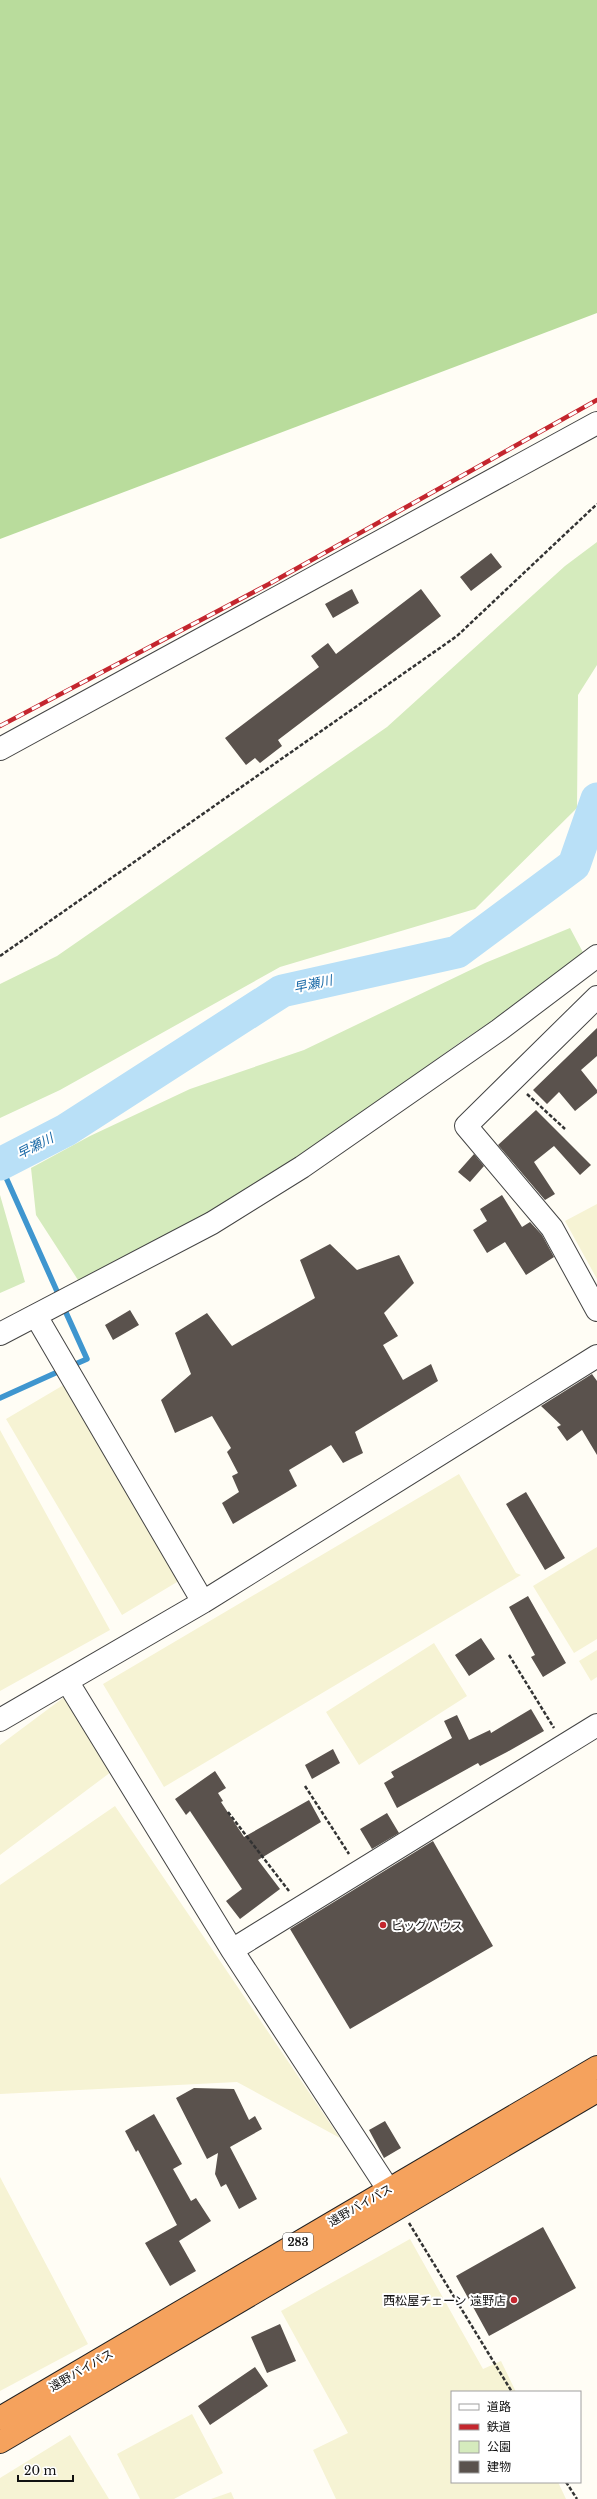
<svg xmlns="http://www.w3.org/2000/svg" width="597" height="2499" font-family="'Libre Baskerville','Noto Sans JP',serif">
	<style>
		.farmland { fill: #f6f3d4 }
		.green { fill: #d5ebbd }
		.forest { fill: #b9dc9c }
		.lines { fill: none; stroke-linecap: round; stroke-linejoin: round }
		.stream { stroke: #3f96cf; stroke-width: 5.5 }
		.river { stroke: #b9e0f7; stroke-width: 33 }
		.building { fill: #5a524d }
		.minor-casing { stroke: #444; stroke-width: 24 }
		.highway-casing { stroke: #222; stroke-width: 24 }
		.path { stroke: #333; stroke-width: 2.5; stroke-dasharray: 4 2; stroke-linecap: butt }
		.minor { stroke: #fff; stroke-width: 22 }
		.highway { stroke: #f5a25d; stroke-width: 22 }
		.rail-casing { stroke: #c4262e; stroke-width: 4.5 }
		.rail { stroke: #fff; stroke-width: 3; stroke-dasharray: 9; stroke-linecap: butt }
		.poi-dot { fill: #c4262e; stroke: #fff; stroke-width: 1.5 }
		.labels { text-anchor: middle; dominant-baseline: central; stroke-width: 4; stroke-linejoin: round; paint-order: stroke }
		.shield { fill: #fff; stroke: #585858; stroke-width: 1 }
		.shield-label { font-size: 11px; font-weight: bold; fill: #111 }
		.poi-label { font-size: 12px; fill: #111; stroke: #fff; text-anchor: start }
		.street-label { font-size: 12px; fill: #111; stroke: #fff }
		.water-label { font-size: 13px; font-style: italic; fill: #1768a6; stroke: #fff }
	</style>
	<rect width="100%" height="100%" fill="#fffdf5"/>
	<path class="farmland" d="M 597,1204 L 597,1279 L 565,1221 Z
		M 67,1383 L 182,1579 L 122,1615 L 6,1419 Z
		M 0,1430 L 110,1630 L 0,1691 Z
		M 459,1474 L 516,1573 L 521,1575 L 164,1787 L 103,1684 Z
		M 597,1547 L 597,1639 L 574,1653 L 533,1586 Z
		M 434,1643 L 467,1696 L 359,1765 L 326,1712 Z
		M 597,1650 L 597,1677 L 591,1681 L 579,1661 Z
		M 67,1695 L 119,1766 L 0,1855 L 0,1745 Z
		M 115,1806 L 340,2138 L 237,2082 L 0,2094 L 0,1885 Z
		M 0,2177 L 88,2344 L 0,2391 Z
		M 410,2239 L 483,2369 L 501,2361 L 516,2392 L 452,2392 L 452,2482 L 558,2482 L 566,2499 L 336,2499 L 313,2450 L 348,2433 L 281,2311 Z
		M 192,2414 L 223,2473 L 174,2499 L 140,2499 L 117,2454 Z
		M 70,2435 L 109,2499 L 0,2499 L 0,2478 Z
		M 231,2492 L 234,2499 L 211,2499 Z"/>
	<path class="green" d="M 597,542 L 597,665 L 578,695 L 577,808 L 475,909 L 280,967 L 60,1090 L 0,1118 L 0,984 L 57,956 L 387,727 L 565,566 Z
		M 570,928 L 586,958 L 459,1043 L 310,1151 L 194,1224 L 78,1280 L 36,1215 L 31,1168 L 90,1136 L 190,1089 L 304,1050 L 485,963 Z
		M 0,1195 L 25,1282 L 0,1293 Z"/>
	<path class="forest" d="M 0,0 L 597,0 L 597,313 L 0,539 Z"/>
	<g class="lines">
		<path class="stream" d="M 0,1164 L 60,1298
			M 63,1306 L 87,1359 L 71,1366
			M 0,1398 L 62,1370"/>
		<path class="river" d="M 0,1164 L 66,1130 L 282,991 L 457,952 L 574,865 L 597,799"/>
	</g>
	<path class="building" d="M 491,553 L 502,567 L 471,591 L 460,577 Z
		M 352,589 L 359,603 L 333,618 L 325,604 Z
		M 421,589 L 441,616 L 278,740 L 282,746 L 260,763 L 255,758 L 246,765 L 225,738 L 319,667 L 311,656 L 328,643 L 336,654 Z
		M 597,1028 L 597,1056 L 581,1070 L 597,1090 L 597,1093 L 575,1111 L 559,1092 L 547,1104 L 533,1090 Z
		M 536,1110 L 591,1165 L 580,1175 L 554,1146 L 534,1162 L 555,1194 L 545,1200 L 498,1145 Z
		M 474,1154 L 484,1166 L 470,1182 L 458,1172 Z
		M 502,1195 L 522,1227 L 530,1222 L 542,1235 L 554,1257 L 526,1275 L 505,1242 L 487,1253 L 473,1230 L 487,1221 L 480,1209 Z
		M 330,1244 L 357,1270 L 399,1255 L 414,1283 L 384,1313 L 398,1336 L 383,1345 L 403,1380 L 431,1364 L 438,1381 L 355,1432 L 363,1453 L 343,1463 L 331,1445 L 289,1470 L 297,1486 L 233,1524 L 222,1503 L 239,1492 L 232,1476 L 238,1473 L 227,1452 L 231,1448 L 212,1416 L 175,1433 L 161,1400 L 191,1374 L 175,1333 L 207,1313 L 232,1346 L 315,1298 L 300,1260 Z
		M 130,1310 L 139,1325 L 113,1340 L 105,1325 Z
		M 592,1374 L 597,1381 L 597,1455 L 582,1430 L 567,1441 L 557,1427 L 561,1425 L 541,1406 Z
		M 526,1492 L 565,1558 L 545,1570 L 506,1504 Z
		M 528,1596 L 566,1663 L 543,1677 L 531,1657 L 535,1655 L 509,1607 Z
		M 481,1638 L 495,1659 L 469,1676 L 455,1655 Z
		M 531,1709 L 544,1731 L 507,1752 L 480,1766 L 478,1763 L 397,1808 L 384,1783 L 394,1777 L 391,1772 L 452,1738 L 444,1721 L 457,1715 L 469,1740 L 490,1730 L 491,1733 Z
		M 333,1749 L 340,1763 L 312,1779 L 305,1765 Z
		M 215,1771 L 226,1788 L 218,1793 L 223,1801 L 221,1802 L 244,1837 L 309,1800 L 321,1822 L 258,1860 L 280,1889 L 240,1919 L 226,1901 L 242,1889 L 190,1811 L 186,1815 L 175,1799 Z
		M 387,1813 L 399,1833 L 372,1849 L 360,1829 Z
		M 433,1841 L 493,1946 L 350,2029 L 290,1929 Z
		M 194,2088 L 234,2089 L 249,2120 L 255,2116 L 262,2129 L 230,2147 L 257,2199 L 239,2209 L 226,2184 L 221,2187 L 215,2174 L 218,2153 L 207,2159 L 176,2098 Z
		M 154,2114 L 182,2164 L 173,2169 L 191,2201 L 196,2198 L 211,2221 L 179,2241 L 196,2271 L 170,2286 L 145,2243 L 177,2225 L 138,2150 L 136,2152 L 125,2131 Z
		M 385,2121 L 401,2148 L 384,2158 L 369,2130 Z
		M 543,2227 L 576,2288 L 489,2336 L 456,2276 Z
		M 280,2324 L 296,2361 L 267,2373 L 251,2337 Z
		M 255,2367 L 268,2386 L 210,2425 L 198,2406 Z"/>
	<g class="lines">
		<g class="minor-casing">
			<path id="minor" d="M 0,749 L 597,423
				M 597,997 L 466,1126 L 552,1228 L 597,1310
				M 36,1316 L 203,1602
				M 0,1334 L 212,1223 L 302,1167 L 499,1030 L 597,956
				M 67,1681 L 232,1950 L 388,2189
				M 0,1720 L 203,1602 L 597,1356
				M 232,1950 L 597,1725"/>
		</g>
		<g class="highway-casing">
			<path id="highway" d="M 0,2418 L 597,2067
				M 0,2442 L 597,2091"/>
		</g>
		<path class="path" d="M 0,956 L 457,636 L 597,504
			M 527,1094 L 565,1129
			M 509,1655 L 554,1728
			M 305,1786 L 349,1854
			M 228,1812 L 289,1891
			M 409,2223 L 512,2392
			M 566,2482 L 577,2499"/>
		<use href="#minor" class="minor"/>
		<use href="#highway" class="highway"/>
		<g class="rail-casing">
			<path id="rail" d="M 0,726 L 269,584 L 597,400"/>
		</g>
		<use href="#rail" class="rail"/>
	</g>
	<g class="poi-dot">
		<circle cx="383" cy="1925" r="4"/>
		<circle cx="514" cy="2300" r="4"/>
	</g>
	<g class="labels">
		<rect class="shield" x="283" y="2233" width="30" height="18" rx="3"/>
		<g class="shield-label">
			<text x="298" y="2242">283</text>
		</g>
		<g class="poi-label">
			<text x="391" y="1925">ビッグハウス</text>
			<text x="506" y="2300" text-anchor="end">西松屋チェーン 遠野店</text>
		</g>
		<g class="street-label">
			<text transform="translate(360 2205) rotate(-30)">遠野バイパス</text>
			<text transform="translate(81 2370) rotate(-30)">遠野バイパス</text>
		</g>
		<g class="water-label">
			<text transform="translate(313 984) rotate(-12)">早瀬川</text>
			<text transform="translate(35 1146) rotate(-27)">早瀬川</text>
		</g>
	</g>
	<rect x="451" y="2391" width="130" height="92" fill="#ffffff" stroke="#a0a0a0"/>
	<rect x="459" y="2404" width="20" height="6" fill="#ffffff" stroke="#a0a0a0"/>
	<text x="487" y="2411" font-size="12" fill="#111111">道路</text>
	<rect x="459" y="2424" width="20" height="6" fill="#c4262e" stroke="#a0a0a0"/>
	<text x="487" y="2431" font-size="12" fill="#111111">鉄道</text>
	<rect x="459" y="2441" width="20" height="12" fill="#d5ebbd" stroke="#a0a0a0"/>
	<text x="487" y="2451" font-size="12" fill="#111111">公園</text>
	<rect x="459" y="2461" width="20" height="12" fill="#5a524d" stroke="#a0a0a0"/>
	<text x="487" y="2471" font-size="12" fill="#111111">建物</text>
	<path d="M18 2475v6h55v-6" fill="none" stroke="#111111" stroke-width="2"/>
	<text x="24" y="2475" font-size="12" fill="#111111" stroke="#ffffff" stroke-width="3" paint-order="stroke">20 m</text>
</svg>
